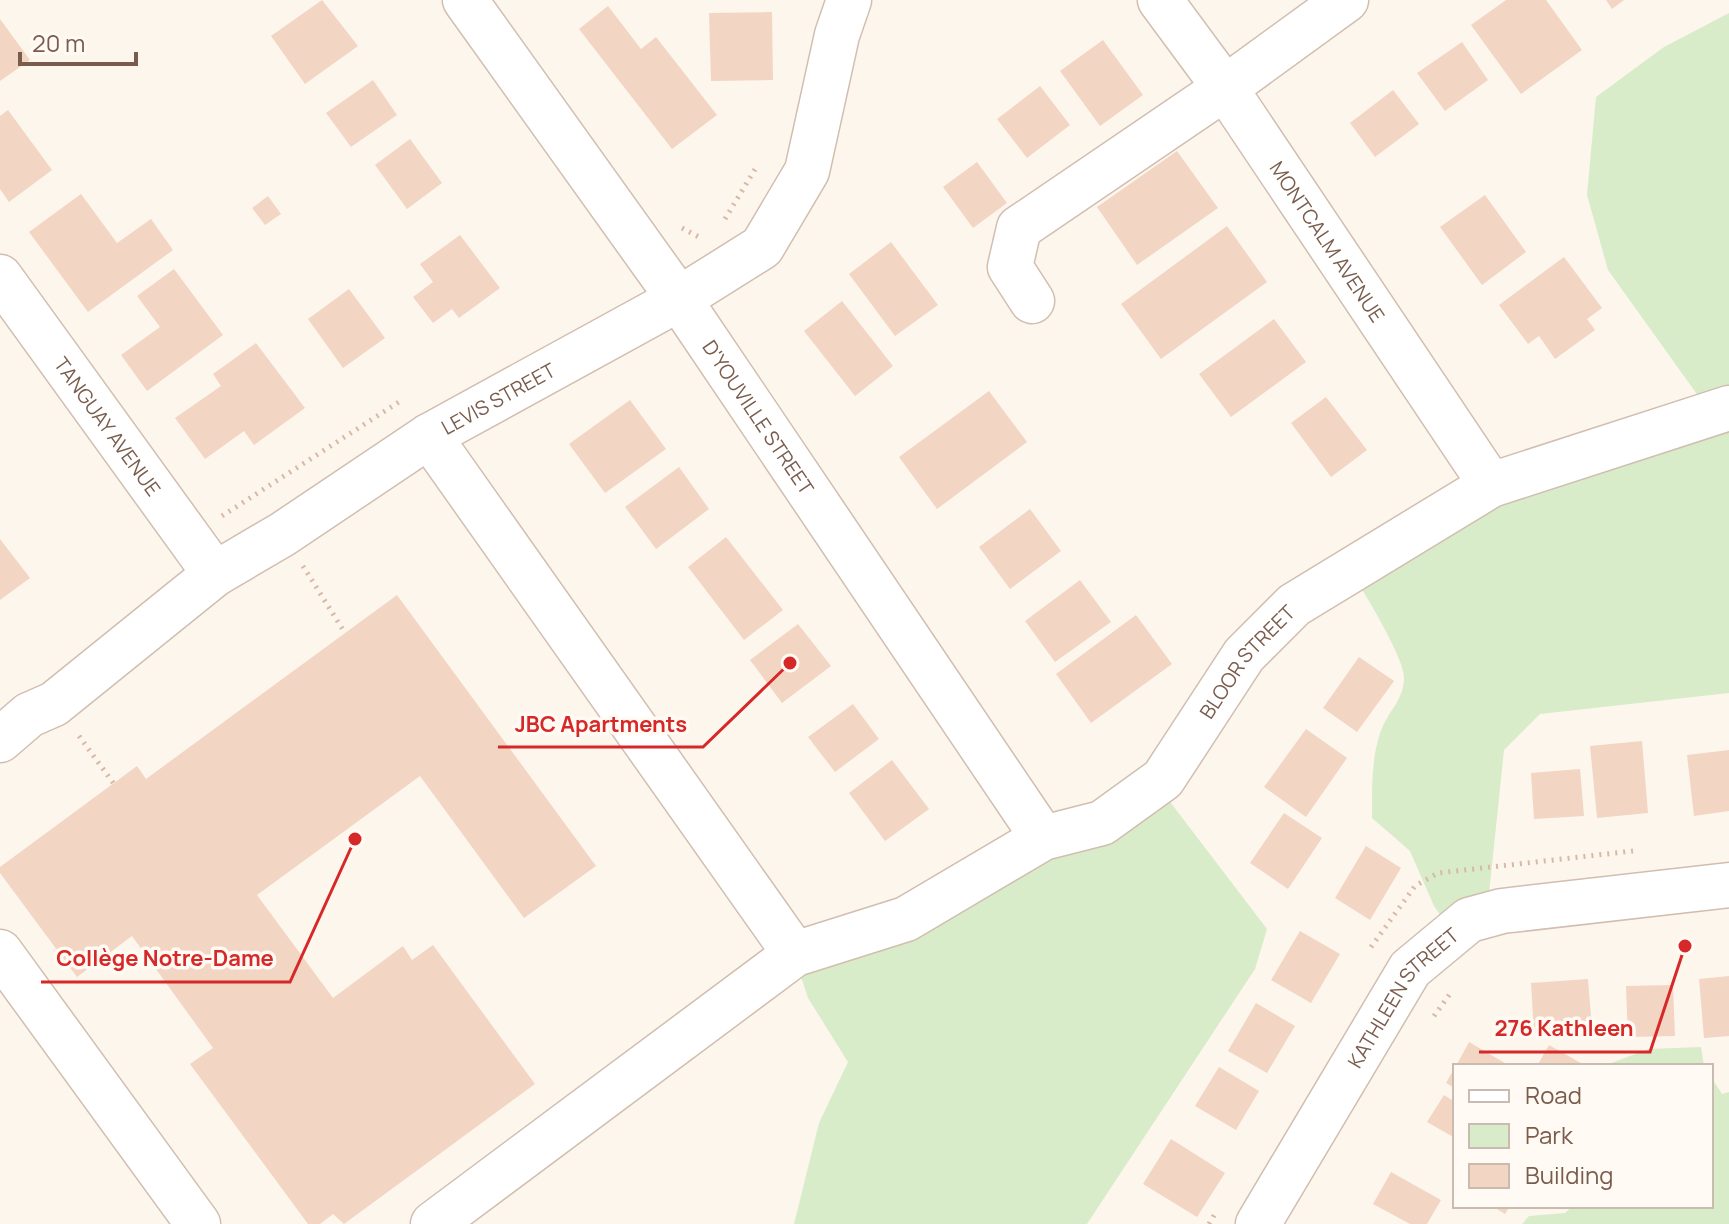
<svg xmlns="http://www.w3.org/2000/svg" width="1729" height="1224" font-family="Manrope,sans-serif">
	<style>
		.green { fill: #d8ecc9 }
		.building { fill: #f3d5c3 }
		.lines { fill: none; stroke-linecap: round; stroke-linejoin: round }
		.minor-casing { stroke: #d1beb0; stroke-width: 47 }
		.path { stroke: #d9b8a5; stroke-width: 5; stroke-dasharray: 2 6; stroke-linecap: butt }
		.minor { stroke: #fff; stroke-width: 44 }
		.labels { text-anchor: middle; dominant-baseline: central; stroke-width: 7; stroke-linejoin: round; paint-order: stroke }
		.street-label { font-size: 20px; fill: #7a5c4d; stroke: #fffaf3 }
		.leader { fill: none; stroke: #d62828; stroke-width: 3 }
		.callout-dot { fill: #d62828; stroke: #fffaf3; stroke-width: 3 }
		.callout-label { font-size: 22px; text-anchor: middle; font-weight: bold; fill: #d62828; stroke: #fffaf3; stroke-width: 7; stroke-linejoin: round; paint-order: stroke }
	</style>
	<rect width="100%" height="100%" fill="#fdf6ec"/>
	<path class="green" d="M 1729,13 L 1729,693 L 1540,714 L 1504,750 L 1487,913 L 1451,930 L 1434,906 L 1410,851 L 1372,818 C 1372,789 1371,753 1383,726 C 1391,708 1404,699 1404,677 C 1404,657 1361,587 1349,568 L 1709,411 L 1608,270 L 1587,195 L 1596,97 L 1664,47 Z
		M 1158,786 L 1267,929 L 1255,969 L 1087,1224 L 794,1224 L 819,1123 L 848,1062 L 808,998 L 795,958 Z
		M 1701,1047 L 1704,1066 L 1603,1066 L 1649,1049 Z
		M 1711,1077 L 1722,1094 L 1729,1092 L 1729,1224 L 1522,1224 L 1529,1216 L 1565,1213 L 1573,1206 L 1711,1206 Z"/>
	<path class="building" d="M 322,0 L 358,46 L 305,84 L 271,36 Z
		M 1506,0 L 1546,0 L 1582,50 L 1521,94 L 1471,25 Z
		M 1606,0 L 1624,0 L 1612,9 Z
		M 608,6 L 641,49 L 656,37 L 717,115 L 672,149 L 579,29 Z
		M 772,12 L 773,80 L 711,81 L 709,13 Z
		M 0,19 L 30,60 L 0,81 Z
		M 1103,40 L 1143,95 L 1100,126 L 1060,71 Z
		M 1462,42 L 1488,80 L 1445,111 L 1417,73 Z
		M 373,80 L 397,115 L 351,147 L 326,113 Z
		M 1040,86 L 1070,125 L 1027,158 L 997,119 Z
		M 1393,90 L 1419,124 L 1375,157 L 1350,123 Z
		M 8,110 L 52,170 L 9,202 L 0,189 L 0,116 Z
		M 410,139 L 442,183 L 407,209 L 375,165 Z
		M 1177,151 L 1218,208 L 1137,265 L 1097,207 Z
		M 977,162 L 1007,203 L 973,228 L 943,187 Z
		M 81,194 L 117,243 L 151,219 L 173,250 L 88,312 L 29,232 Z
		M 1485,195 L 1526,252 L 1482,285 L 1440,227 Z
		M 268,196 L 281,214 L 265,225 L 252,208 Z
		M 1227,226 L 1267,282 L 1161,359 L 1121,304 Z
		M 460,235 L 500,288 L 459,318 L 452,309 L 433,323 L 413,297 L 433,282 L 420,264 Z
		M 891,242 L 938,305 L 895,336 L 849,274 Z
		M 1564,257 L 1602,308 L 1587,319 L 1595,330 L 1555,359 L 1539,336 L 1528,344 L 1499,305 Z
		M 174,269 L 223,335 L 147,391 L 121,355 L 160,327 L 137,296 Z
		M 349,289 L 385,338 L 343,368 L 308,319 Z
		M 842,301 L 893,366 L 855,396 L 804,331 Z
		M 1274,319 L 1306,362 L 1231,417 L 1199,374 Z
		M 256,343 L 305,408 L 254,445 L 244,431 L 205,459 L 175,418 L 221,386 L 213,374 Z
		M 989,391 L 1027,442 L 937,509 L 899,457 Z
		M 1326,397 L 1367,450 L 1331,477 L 1291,423 Z
		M 630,400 L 666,449 L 605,493 L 569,444 Z
		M 679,467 L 709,509 L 656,549 L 625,507 Z
		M 1030,509 L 1061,551 L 1010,589 L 979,547 Z
		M 726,537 L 783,610 L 744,640 L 688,567 Z
		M 0,539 L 30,578 L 0,600 Z
		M 1080,580 L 1111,622 L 1055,662 L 1025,621 Z
		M 397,595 L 596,866 L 524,918 L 420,776 L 257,895 L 333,998 L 403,946 L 412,960 L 433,945 L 535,1084 L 344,1224 L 333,1214 L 320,1224 L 308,1224 L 190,1064 L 213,1048 L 132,936 L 77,977 L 0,873 L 0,867 L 137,766 L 146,779 Z
		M 1136,615 L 1172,664 L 1091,723 L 1056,674 Z
		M 798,624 L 831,666 L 782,703 L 750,660 Z
		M 1359,657 L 1394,681 L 1357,732 L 1323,708 Z
		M 853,704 L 879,739 L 835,772 L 808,737 Z
		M 1306,729 L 1347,758 L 1306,817 L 1264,787 Z
		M 1642,741 L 1648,813 L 1597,818 L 1590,746 Z
		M 1729,750 L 1729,811 L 1694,816 L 1687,755 Z
		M 892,760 L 929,809 L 885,841 L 849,793 Z
		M 1580,769 L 1584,816 L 1534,819 L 1531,773 Z
		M 1284,813 L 1322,838 L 1288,889 L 1250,863 Z
		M 1366,846 L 1401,868 L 1370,920 L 1335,898 Z
		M 1300,931 L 1340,954 L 1311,1003 L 1271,980 Z
		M 1729,976 L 1729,1036 L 1704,1038 L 1699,979 Z
		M 1588,979 L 1592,1029 L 1534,1033 L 1531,983 Z
		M 1673,985 L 1675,1036 L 1628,1037 L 1626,986 Z
		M 1256,1003 L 1295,1026 L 1267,1073 L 1228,1051 Z
		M 1469,1042 L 1510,1066 L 1456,1066 Z
		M 1549,1045 L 1586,1066 L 1537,1066 Z
		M 1219,1067 L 1259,1091 L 1236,1130 L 1195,1106 Z
		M 1455,1067 L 1455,1088 L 1446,1083 Z
		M 1444,1095 L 1455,1102 L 1455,1138 L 1427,1122 Z
		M 1171,1139 L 1225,1173 L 1197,1217 L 1143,1184 Z
		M 1391,1172 L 1441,1200 L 1427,1224 L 1410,1224 L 1373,1204 Z
		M 1492,1206 L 1510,1206 L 1505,1214 Z"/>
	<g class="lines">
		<g class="minor-casing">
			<g id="minor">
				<path id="s1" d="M 465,0 L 679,299 L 1043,838"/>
				<path id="s2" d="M 1160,0 L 1225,88 L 1491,485"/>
				<path id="s3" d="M 0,277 L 215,574"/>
				<path d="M 1032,301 L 1010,267 L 1019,228 L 1225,88 L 1346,0"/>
				<path d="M 429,436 L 795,954"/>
				<path id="s4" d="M 0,740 L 29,715 L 54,704 L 215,574 L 283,534 L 429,436 L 679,299 L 762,247 L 807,171 L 837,35 L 849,0"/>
				<path d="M 0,952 L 198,1224"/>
				<path id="s5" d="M 433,1224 L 795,954 L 906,919 L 1043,838 L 1102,823 L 1163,779 L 1244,655 L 1294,605 L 1491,485 L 1729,408"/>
				<path id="s6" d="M 1258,1224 L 1410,969 L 1469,920 L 1502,911 L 1729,885"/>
			</g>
		</g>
		<path class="path" d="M 725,219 L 757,166
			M 682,228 L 699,237
			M 222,516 L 402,400
			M 303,566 L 345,633
			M 79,736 L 114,784
			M 1371,947 L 1415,886 L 1438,873 L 1633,851
			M 1434,1016 L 1452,991
			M 1209,1224 L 1216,1212"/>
		<use href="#minor" class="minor"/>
	</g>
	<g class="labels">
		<g class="street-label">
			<text stroke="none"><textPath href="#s2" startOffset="294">MONTCALM AVENUE</textPath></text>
			<text stroke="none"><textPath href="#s4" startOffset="606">LEVIS STREET</textPath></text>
			<text stroke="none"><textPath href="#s1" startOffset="510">D'YOUVILLE STREET</textPath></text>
			<text stroke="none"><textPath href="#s3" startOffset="184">TANGUAY AVENUE</textPath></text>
			<text stroke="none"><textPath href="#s5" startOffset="1008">BLOOR STREET</textPath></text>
			<text stroke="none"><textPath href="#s6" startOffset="270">KATHLEEN STREET</textPath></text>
		</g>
	</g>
	<path class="leader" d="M790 663L703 747H498M355 839L290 982H41M1685 946L1650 1052H1479"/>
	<g class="callout-dot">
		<circle cx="790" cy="663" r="8"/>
		<circle cx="355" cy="839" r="8"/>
		<circle cx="1685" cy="946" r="8"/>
	</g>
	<g class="callout-label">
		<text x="601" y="732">JBC Apartments</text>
		<text x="165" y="966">Collège Notre-Dame</text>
		<text x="1564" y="1036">276 Kathleen</text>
	</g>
	<rect x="1453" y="1064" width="260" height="144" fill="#fffaf3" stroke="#cabbb1" stroke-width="2"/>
	<rect x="1469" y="1090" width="40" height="12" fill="#ffffff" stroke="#cabbb1" stroke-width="2"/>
	<text x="1525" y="1104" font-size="24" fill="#7a5c4d">Road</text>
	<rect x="1469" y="1124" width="40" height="24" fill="#d8ecc9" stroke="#cabbb1" stroke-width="2"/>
	<text x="1525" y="1144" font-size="24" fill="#7a5c4d">Park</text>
	<rect x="1469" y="1164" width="40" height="24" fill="#f3d5c3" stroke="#cabbb1" stroke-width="2"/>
	<text x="1525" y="1184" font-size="24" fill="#7a5c4d">Building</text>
	<path d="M20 52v12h116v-12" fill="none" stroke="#7a5c4d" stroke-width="4"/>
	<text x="32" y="52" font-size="24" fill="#7a5c4d" stroke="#fffaf3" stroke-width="6" paint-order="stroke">20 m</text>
</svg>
